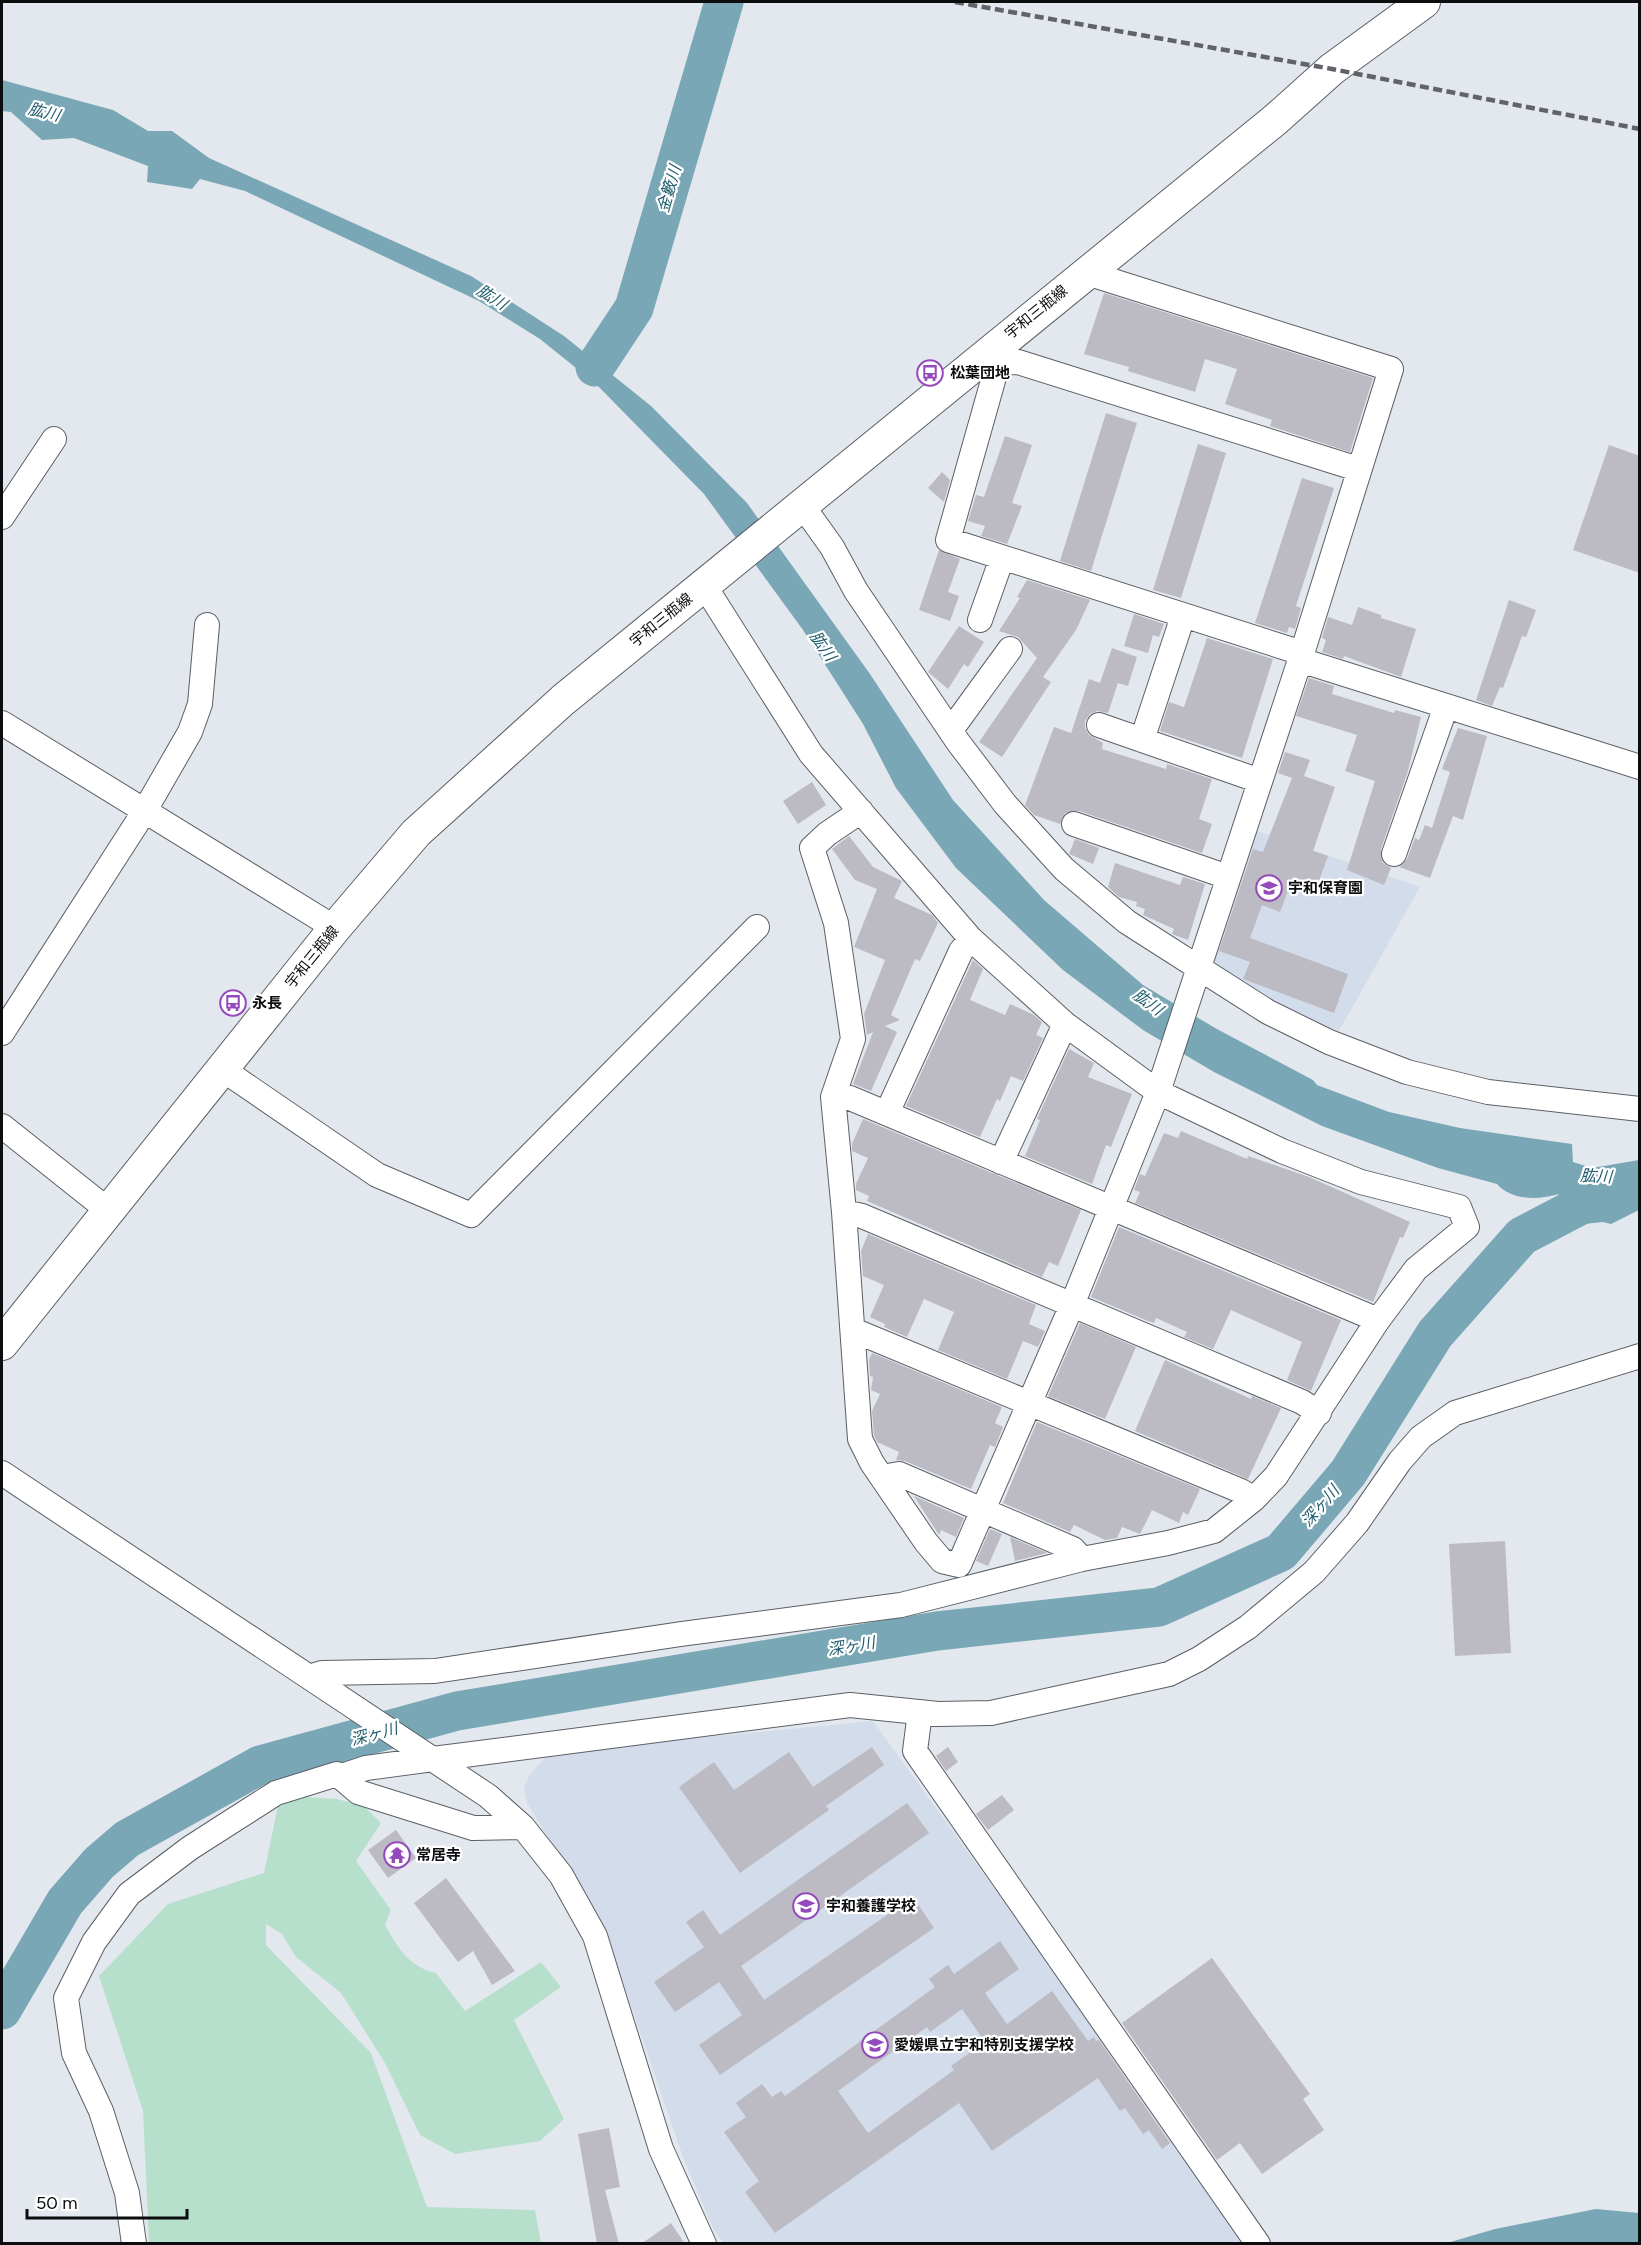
<svg xmlns="http://www.w3.org/2000/svg" width="1641" height="2245" font-family="Figtree,'Noto Sans JP',sans-serif">
	<style>
		.built { fill: #d3dcea }
		.green { fill: #b7e0cc }
		.water { fill: #79a7b5 }
		.lines { fill: none; stroke-linecap: round; stroke-linejoin: round }
		.river { stroke: #79a7b5; stroke-width: 39 }
		.building { fill: #bcbac2; fill-rule: evenodd }
		.minor-casing { stroke: #5b5f66; stroke-width: 26 }
		.major-casing { stroke: #5b5f66; stroke-width: 34 }
		.minor { stroke: #fff; stroke-width: 24 }
		.major { stroke: #fff; stroke-width: 32 }
		.rail { stroke: #606367; stroke-width: 4.5; stroke-dasharray: 9 4.5; stroke-linecap: butt }
		.labels { text-anchor: middle; dominant-baseline: central; stroke-width: 4.5; stroke-linejoin: round; paint-order: stroke }
		.street-label { font-size: 15px; fill: #0b0d0f; stroke: #fff }
		.poi-label { font-size: 15px; font-weight: bold; fill: #0b0d0f; stroke: #fff; text-anchor: start }
		.water-label { font-size: 16px; font-style: italic; fill: #215e6e; stroke: #fff }
	</style>
	<rect width="100%" height="100%" fill="#e3e8ef"/>
	<path class="built" d="M 1249,828 L 1420,887 L 1339,1031 L 1273,1006 L 1206,962 Z
		M 873,1721 L 1250,2243 L 723,2243 L 713,2228 L 684,2160 L 605,1930 L 527,1803 L 524,1788 L 530,1774 L 547,1756 L 562,1751 Z"/>
	<path class="green" d="M 304,1797 L 337,1799 L 364,1806 L 381,1823 L 356,1861 L 391,1910 L 385,1925 C 398,1948 409,1967 436,1973 L 465,2011 L 541,1962 L 561,1987 L 514,2020 L 564,2119 L 540,2141 L 455,2154 L 420,2135 L 385,2063 L 341,1993 L 296,1957 L 282,1934 L 266,1924 L 266,1945 L 371,2053 L 427,2207 L 535,2210 L 541,2243 L 149,2243 L 143,2111 L 99,1976 L 168,1904 L 264,1873 L 278,1806 Z"/>
	<path class="water" d="M 2,80 L 113,110 L 148,131 L 172,131 L 209,158 L 471,276 L 564,336 L 651,406 L 747,503 L 870,674 L 953,800 L 1044,900 L 1143,985 L 1215,1028 L 1313,1080 L 1317,1085 L 1389,1112 L 1460,1128 L 1572,1144 L 1573,1162 L 1592,1168 L 1639,1160 L 1639,1210 L 1611,1224 L 1603,1222 L 1584,1224 L 1551,1203 L 1559,1194 C 1539,1200 1512,1201 1497,1184 L 1438,1168 L 1322,1126 L 1214,1072 L 1143,1030 L 1063,970 L 956,868 L 896,788 L 863,724 L 803,630 L 704,494 L 596,384 L 540,339 L 479,301 L 245,191 L 200,179 L 192,189 L 147,182 L 148,166 L 74,138 L 42,140 L 11,112 L 2,111 Z
		M 1596,2209 L 1639,2213 L 1639,2243 L 1447,2243 L 1495,2229 Z"/>
	<g class="lines">
		<path class="river" d="M 595,367 L 634,308 L 724,2
			M 2,2010 L 65,1902 L 99,1863 L 127,1839 L 260,1765 L 457,1711 L 937,1631 L 1159,1607 L 1281,1552 L 1348,1473 L 1435,1334 L 1522,1236 L 1614,1188"/>
	</g>
	<path class="building" d="M 1104,293 L 1373,378 L 1350,452 L 1270,426 L 1272,420 L 1225,404 L 1237,369 L 1205,359 L 1195,392 L 1128,371 L 1129,367 L 1084,354 Z
		M 1106,413 L 1137,423 L 1091,571 L 1060,561 Z
		M 1005,436 L 1032,445 L 1012,503 L 1022,506 L 1007,544 L 981,536 L 985,526 L 968,521 L 976,495 L 984,497 Z
		M 1198,444 L 1226,453 L 1181,598 L 1153,590 Z
		M 1609,445 L 1640,456 L 1640,573 L 1573,550 Z
		M 942,472 L 950,480 L 944,502 L 928,488 Z
		M 1302,478 L 1334,488 L 1296,606 L 1301,608 L 1295,629 L 1289,627 L 1287,633 L 1255,623 Z
		M 939,550 L 960,559 L 948,592 L 959,596 L 950,621 L 919,610 Z
		M 1027,580 L 1090,600 L 1076,630 L 1043,677 L 1051,682 L 1002,757 L 979,742 L 1037,658 L 1018,637 L 999,631 L 1020,598 L 1017,597 Z
		M 1509,600 L 1536,610 L 1526,637 L 1522,636 L 1503,688 L 1500,687 L 1492,706 L 1476,700 Z
		M 1358,607 L 1381,615 L 1381,618 L 1416,629 L 1401,677 L 1344,656 L 1343,659 L 1322,652 L 1326,640 L 1322,638 L 1328,617 L 1352,625 Z
		M 1134,614 L 1164,624 L 1159,637 L 1153,635 L 1148,653 L 1124,646 Z
		M 959,626 L 984,642 L 968,667 L 964,664 L 948,689 L 928,672 Z
		M 1207,638 L 1273,659 L 1242,758 L 1160,731 L 1169,702 L 1184,707 Z
		M 1112,648 L 1137,657 L 1128,686 L 1118,683 L 1108,713 L 1097,711 L 1090,714 L 1085,721 L 1085,728 L 1089,735 L 1103,743 L 1102,749 L 1166,769 L 1167,764 L 1212,779 L 1199,819 L 1212,824 L 1202,853 L 1079,811 L 1065,813 L 1060,824 L 1034,815 L 1025,805 L 1054,727 L 1071,733 L 1089,679 L 1100,683 Z
		M 1309,678 L 1334,686 L 1332,694 L 1394,713 L 1395,710 L 1421,717 L 1408,771 L 1381,849 L 1383,863 L 1391,868 L 1384,885 L 1347,870 L 1375,781 L 1345,771 L 1357,735 L 1296,716 Z
		M 1458,728 L 1487,736 L 1463,820 L 1453,816 L 1430,878 L 1399,867 L 1407,859 L 1415,838 L 1419,840 L 1425,825 L 1432,828 L 1450,772 L 1442,769 Z
		M 1285,752 L 1310,760 L 1304,776 L 1335,787 L 1313,851 L 1328,856 L 1317,886 L 1293,877 L 1280,912 L 1262,905 L 1250,938 L 1348,974 L 1334,1013 L 1243,979 L 1250,962 L 1219,951 L 1253,849 L 1263,852 L 1292,778 L 1278,773 Z
		M 812,782 L 826,805 L 798,824 L 783,801 Z
		M 849,836 L 873,867 L 902,881 L 894,898 L 932,915 L 938,923 L 920,961 L 915,959 L 891,1015 L 900,1020 L 885,1026 L 897,1032 L 871,1091 L 853,1084 L 873,1032 L 867,1035 L 864,1014 L 885,960 L 854,947 L 877,889 L 855,880 L 832,849 Z
		M 1075,839 L 1099,848 L 1093,864 L 1069,854 Z
		M 1115,863 L 1180,885 L 1183,877 L 1205,884 L 1188,940 L 1172,934 L 1174,929 L 1143,915 L 1145,909 L 1136,906 L 1137,902 L 1119,897 L 1108,887 Z
		M 973,960 L 983,969 L 970,1000 L 1005,1015 L 1010,1004 L 1034,1015 L 1042,1022 L 1036,1035 L 1043,1038 L 1023,1081 L 1011,1076 L 1000,1101 L 997,1099 L 980,1137 L 906,1106 Z
		M 1069,1049 L 1094,1063 L 1088,1077 L 1132,1094 L 1111,1147 L 1106,1145 L 1092,1184 L 1025,1156 L 1040,1120 L 1037,1119 Z
		M 863,1119 L 1081,1210 L 1058,1266 L 1049,1262 L 1042,1277 L 867,1201 L 869,1196 L 856,1190 L 856,1184 L 868,1158 L 852,1151 L 852,1144 Z
		M 1181,1131 L 1247,1159 L 1248,1156 L 1309,1177 L 1410,1222 L 1403,1238 L 1400,1237 L 1373,1302 L 1135,1203 L 1140,1192 L 1134,1190 L 1140,1174 L 1145,1176 L 1164,1133 L 1178,1138 Z
		M 1119,1227 L 1341,1320 L 1311,1391 L 1287,1380 L 1302,1342 L 1231,1310 L 1213,1349 L 1184,1337 L 1187,1332 L 1156,1318 L 1154,1323 L 1148,1321 L 1091,1297 Z
		M 868,1234 L 1036,1305 L 1029,1324 L 1045,1331 L 1038,1347 L 1023,1341 L 1007,1379 L 938,1350 L 954,1312 L 924,1299 L 907,1337 L 884,1327 L 885,1324 L 870,1317 L 884,1285 L 863,1276 L 861,1251 Z
		M 1080,1323 L 1136,1347 L 1105,1419 L 1048,1396 Z
		M 872,1353 L 1002,1407 L 995,1423 L 1003,1427 L 995,1447 L 990,1445 L 971,1489 L 905,1461 L 896,1460 L 899,1452 L 877,1442 L 874,1435 L 872,1411 L 880,1394 L 871,1390 L 873,1377 L 870,1376 L 869,1360 Z
		M 1165,1360 L 1251,1399 L 1252,1396 L 1281,1408 L 1248,1479 L 1135,1431 Z
		M 1037,1422 L 1200,1489 L 1188,1515 L 1183,1512 L 1179,1523 L 1152,1510 L 1140,1534 L 1122,1527 L 1117,1538 L 1105,1540 L 1074,1525 L 1070,1532 L 1003,1503 Z
		M 914,1496 L 964,1518 L 956,1537 L 941,1530 L 939,1535 Z
		M 990,1529 L 1002,1534 L 988,1566 L 976,1561 Z
		M 1010,1537 L 1047,1553 L 1015,1561 Z
		M 1505,1541 L 1511,1653 L 1455,1656 L 1449,1544 Z
		M 872,1747 L 884,1765 L 826,1806 L 829,1810 L 740,1873 L 679,1787 L 714,1762 L 734,1790 L 789,1752 L 813,1787 Z
		M 948,1747 L 958,1762 L 946,1771 L 936,1756 Z
		M 1002,1795 L 1014,1810 L 988,1830 L 976,1814 Z
		M 907,1803 L 929,1833 L 741,1966 L 764,2000 L 913,1897 L 934,1928 L 720,2075 L 699,2045 L 742,2015 L 719,1982 L 675,2012 L 654,1982 L 704,1947 L 686,1922 L 703,1910 L 720,1935 Z
		M 396,1830 L 416,1858 L 388,1878 L 368,1850 Z
		M 446,1878 L 515,1971 L 492,1985 L 473,1951 L 458,1962 L 414,1903 Z
		M 1000,1941 L 1019,1969 L 985,1993 L 1007,2024 L 1052,1991 L 1088,2041 L 1094,2037 L 1096,2041 L 1099,2040 L 1170,2143 L 1162,2149 L 1149,2130 L 1143,2134 L 1125,2108 L 1120,2111 L 1098,2078 L 992,2151 L 959,2103 L 775,2233 L 745,2192 L 759,2181 L 724,2132 L 746,2117 L 736,2103 L 762,2084 L 772,2097 L 781,2091 L 785,2096 L 935,1987 L 929,1979 L 948,1965 L 954,1974 ZM 962,2009 L 985,2042 L 951,2066 L 954,2070 L 868,2133 L 838,2091 L 927,2027 L 930,2032 Z
		M 1212,1958 L 1310,2094 L 1303,2099 L 1324,2130 L 1262,2174 L 1240,2143 L 1217,2160 L 1122,2023 Z
		M 609,2128 L 620,2187 L 605,2190 L 619,2244 L 597,2244 L 578,2134 Z
		M 671,2223 L 685,2244 L 641,2244 Z"/>
	<g class="lines">
		<g class="minor-casing">
			<path id="minor" d="M 986,353 L 998,363 L 1018,362 L 1358,469
				M 998,363 L 948,540 L 1302,653
				M 802,505 L 832,547 L 856,591 L 958,742 L 1005,804 L 1064,869 L 1127,922 L 1268,1012 L 1329,1042 L 1407,1072 L 1488,1092 L 1640,1109
				M 2,517 L 54,439
				M 980,620 L 1002,558
				M 1300,660 L 1640,767
				M 2,723 L 335,928
				M 1099,725 L 1260,781
				M 951,730 L 1010,649
				M 1142,740 L 1183,616
				M 861,811 L 827,834 L 812,848 L 836,923 L 853,1039 L 833,1097 L 844,1212 L 862,1216 L 1302,1402 L 1319,1413
				M 1074,824 L 1228,877
				M 1394,854 L 1446,706
				M 2,1033 L 144,812 L 190,732 L 200,704 L 207,625
				M 222,1069 L 377,1175 L 471,1215 L 757,927
				M 833,1097 L 850,1098 L 1378,1320
				M 887,1113 L 961,951 L 971,939
				M 2,1126 L 109,1211
				M 1001,1162 L 1065,1024
				M 844,1212 L 860,1439 L 872,1463 L 926,1542 L 942,1561 L 959,1565 L 1072,1305 L 1158,1092 L 1300,660 L 1391,369 L 1084,272
				M 853,1330 L 1241,1491 L 1254,1499
				M 2,1473 L 488,1796 L 523,1827 L 561,1875 L 595,1936 L 661,2149 L 704,2244
				M 882,1477 L 899,1474 L 1073,1549 L 1082,1559
				M 309,1677 L 322,1673 L 435,1671 L 681,1634 L 901,1605 L 1082,1559 L 1168,1543 L 1214,1531 L 1254,1499 L 1276,1476 L 1378,1320 L 1416,1269 L 1467,1227 L 1459,1207 L 1361,1182 L 1282,1151 L 1158,1092 L 1065,1024 L 971,939 L 811,754 L 704,585
				M 920,1712 L 915,1751 L 1258,2244
				M 339,1777 L 366,1768 L 433,1759 L 850,1705 L 938,1714 L 991,1713 L 1169,1674 L 1199,1659 L 1248,1627 L 1314,1572 L 1357,1523 L 1400,1461 L 1421,1437 L 1455,1413 L 1640,1356
				M 134,2244 L 127,2193 L 101,2111 L 74,2053 L 66,1998 L 94,1942 L 129,1894 L 190,1848 L 276,1793 L 337,1774 L 358,1792 L 473,1828 L 523,1827"/>
		</g>
		<g class="major-casing">
			<path id="major" d="M 2,1344 L 335,928 L 416,833 L 563,700 L 1275,120 L 1332,69 L 1424,2"/>
		</g>
		<use href="#minor" class="minor"/>
		<use href="#major" class="major"/>
		<path class="rail" d="M 955,2 L 1332,69 L 1640,129"/>
	</g>
	<defs>
		<g id="bus-ring" transform="scale(1.35)"><circle r="9.5" fill="#fff" stroke="#944abc" stroke-width="1.5"/><path d="M-5-6H5V4H4V6H2V4H-2V6H-4V4H-5ZM-3.5-4V0h7V-4ZM-3.5 1.2v1.5H-2V1.2ZM2 1.2v1.5H3.5V1.2Z" fill="#944abc"/></g>
		<g id="school-ring" transform="scale(1.35)"><circle r="9.5" fill="#fff" stroke="#944abc" stroke-width="1.5"/><path d="M0-5L7-2L0 1L-7-2ZM-4 1L0 2.5L4 1V4Q0 6-4 4Z" fill="#944abc"/></g>
		<g id="temple-ring" transform="scale(1.35)"><circle r="9.5" fill="#fff" stroke="#944abc" stroke-width="1.5"/><path d="M0-6L5-2H3V0L6.5 2.5H4V6H1.5V3h-3V6H-4V2.5H-6.5L-3 0V-2H-5Z" fill="#944abc"/></g>
	</defs>
	<g fill-rule="evenodd">
		<use href="#bus-ring" x="930" y="373"/>
		<use href="#school-ring" x="1269" y="888"/>
		<use href="#bus-ring" x="233" y="1003"/>
		<use href="#temple-ring" x="397" y="1855"/>
		<use href="#school-ring" x="806" y="1906"/>
		<use href="#school-ring" x="875" y="2045"/>
	</g>
	<g class="labels">
		<g class="street-label">
			<text transform="translate(1036 312) rotate(-39)">宇和三瓶線</text>
			<text transform="translate(661 620) rotate(-39)">宇和三瓶線</text>
			<text transform="translate(312 957) rotate(-51)">宇和三瓶線</text>
		</g>
		<g class="poi-label">
			<text x="950" y="373">松葉団地</text>
			<text x="1288" y="888">宇和保育園</text>
			<text x="252" y="1003">永長</text>
			<text x="416" y="1855">常居寺</text>
			<text x="826" y="1906">宇和養護学校</text>
			<text x="894" y="2045">愛媛県立宇和特別支援学校</text>
		</g>
		<g class="water-label">
			<text transform="translate(44 112) rotate(14)">肱川</text>
			<text transform="translate(669 189) rotate(-74)">金籔川</text>
			<text transform="translate(492 297) rotate(32)">肱川</text>
			<text transform="translate(823 646) rotate(55)">肱川</text>
			<text transform="translate(1148 1002) rotate(36)">肱川</text>
			<text transform="translate(1596 1176) rotate(3)">肱川</text>
			<text transform="translate(1320 1506) rotate(-49)">深ヶ川</text>
			<text transform="translate(851 1646) rotate(-9)">深ヶ川</text>
			<text transform="translate(374 1734) rotate(-15)">深ヶ川</text>
		</g>
	</g>
	<rect width="1641" height="2245" fill="none" stroke="#0b0d0f" stroke-width="6"/>
	<path d="M27 2209v9h160v-9" fill="none" stroke="#0b0d0f" stroke-width="3"/>
	<text x="36" y="2209" font-size="18" fill="#0b0d0f" stroke="#ffffff" stroke-width="4.5" paint-order="stroke">50 m</text>
</svg>
